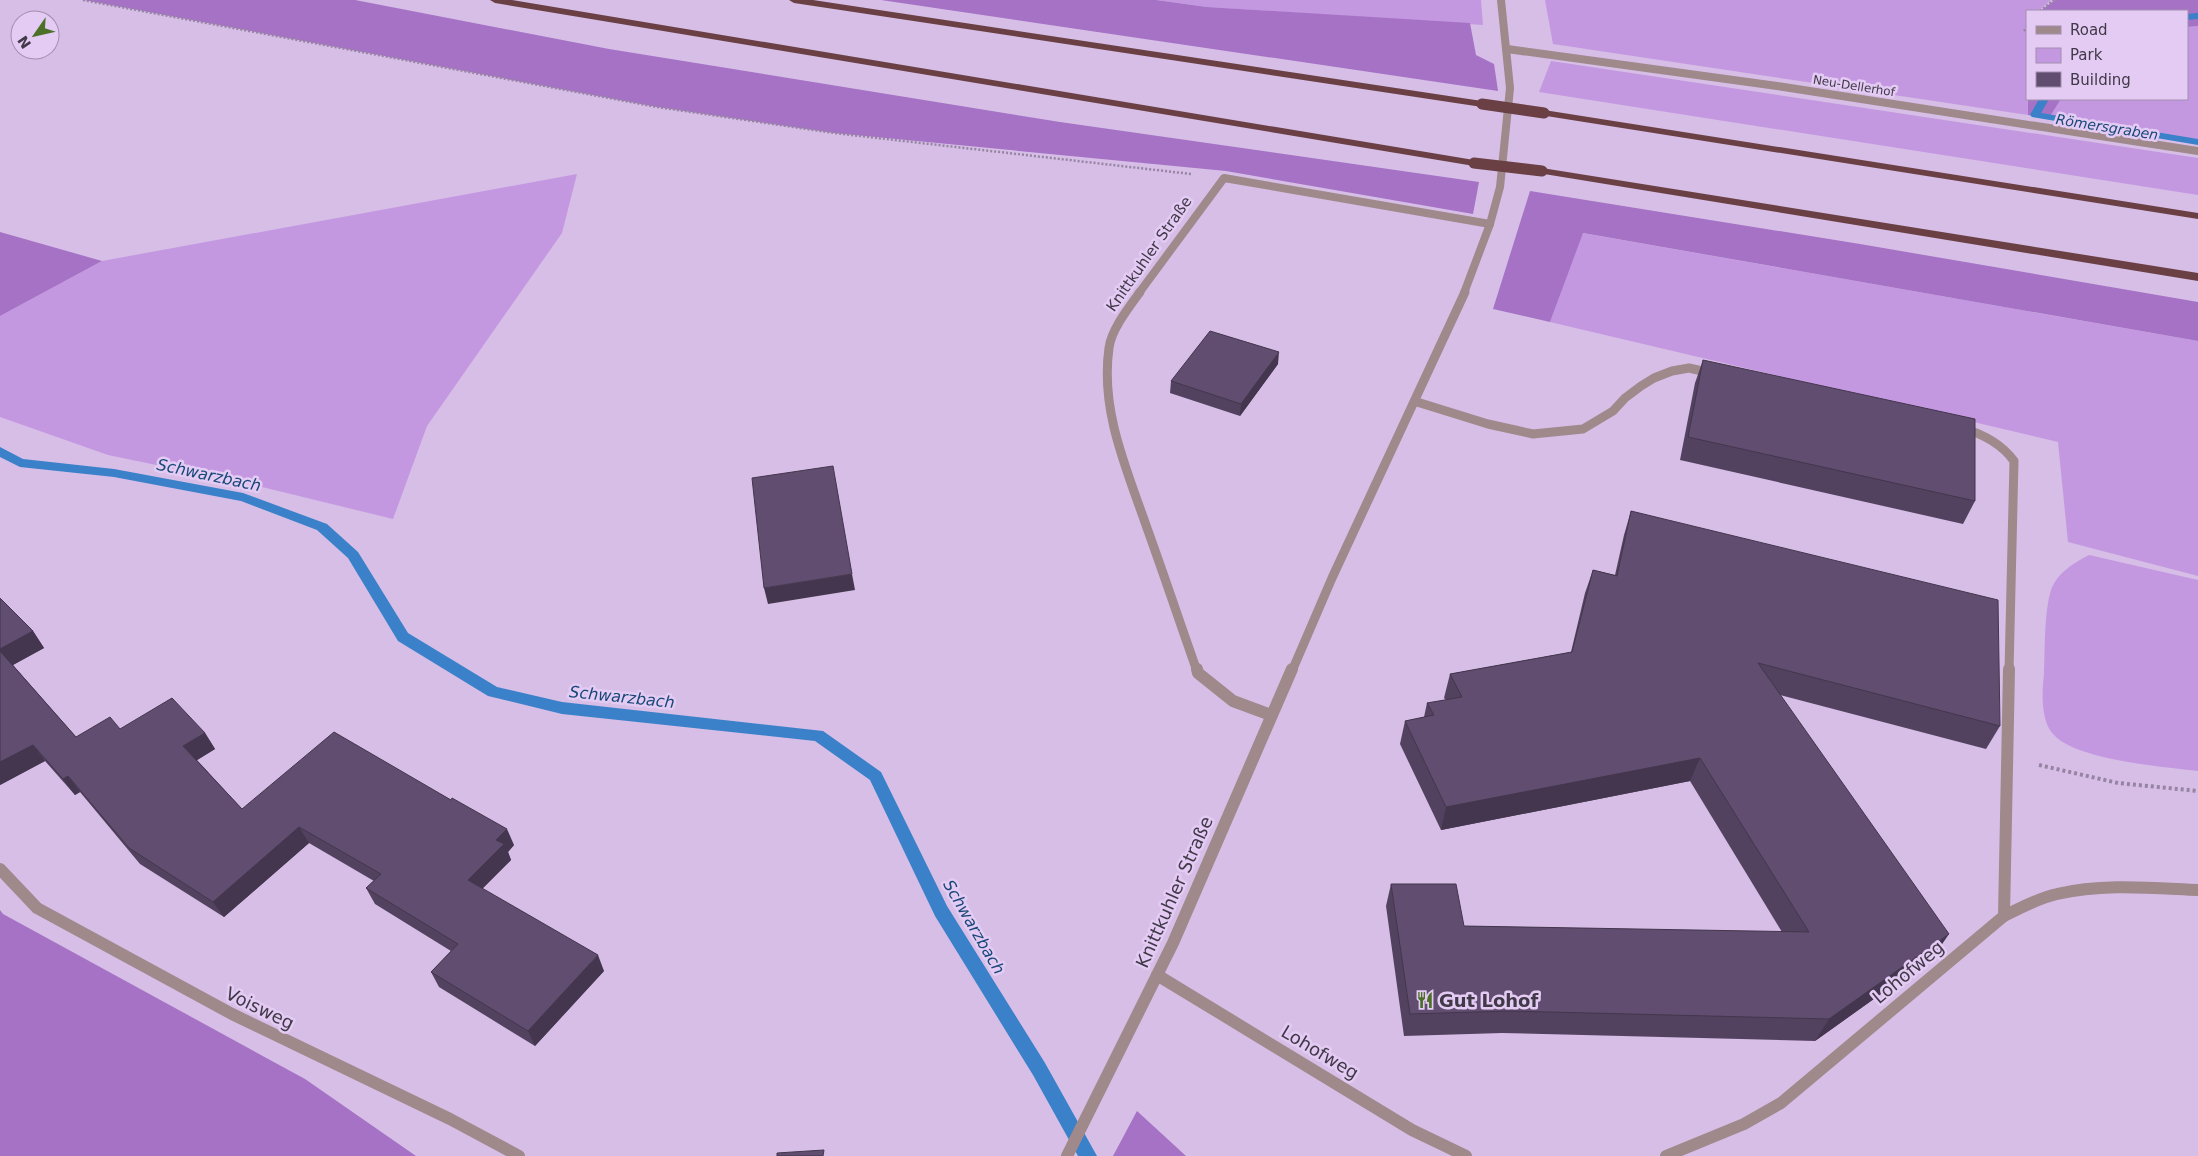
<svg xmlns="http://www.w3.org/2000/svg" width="2198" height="1156" font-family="'DejaVu Sans',sans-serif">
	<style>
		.green { fill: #c498e1 }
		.forest { fill: #a572c5 }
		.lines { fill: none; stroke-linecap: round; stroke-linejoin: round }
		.stream { fill: #3a81c9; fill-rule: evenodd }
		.path-far1 { stroke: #9684a2; stroke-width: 2.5; stroke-dasharray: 2 2; stroke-linecap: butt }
		.path { stroke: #9684a2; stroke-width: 4; stroke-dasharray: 3 3; stroke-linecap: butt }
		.service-far2 { stroke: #9f898b; stroke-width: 8 }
		.service-far1 { stroke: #9f898b; stroke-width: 9 }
		.service { stroke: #9f898b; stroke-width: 12 }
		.minor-far1 { stroke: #9f898b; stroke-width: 8 }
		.minor { stroke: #9f898b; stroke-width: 12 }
		.tertiary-far2 { stroke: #9f898b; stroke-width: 8 }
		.tertiary-far1 { stroke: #9f898b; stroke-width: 9 }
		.tertiary { stroke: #9f898b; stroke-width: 12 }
		.motorway { fill: #6a4045; fill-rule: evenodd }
		.motorway-bridge { stroke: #6a4045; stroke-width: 11 }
		.wall { fill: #53425f }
		.shaded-wall { fill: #44364e }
		.building { fill: #614d6f; stroke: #44364e }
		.labels { text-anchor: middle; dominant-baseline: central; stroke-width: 5; stroke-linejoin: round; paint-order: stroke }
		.far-street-label { font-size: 12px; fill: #413848; stroke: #e3cbf3 }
		.far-water-label { font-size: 14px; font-style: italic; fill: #174878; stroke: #e3cbf3 }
		.street-label { font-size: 15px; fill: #413848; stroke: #e3cbf3 }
		.water-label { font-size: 16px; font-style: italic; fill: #174878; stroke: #e3cbf3 }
		.near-street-label { font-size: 18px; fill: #413848; stroke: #e3cbf3 }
		.near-poi-label { font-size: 18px; font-weight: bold; fill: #413848; stroke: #e3cbf3; text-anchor: start }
	</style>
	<rect width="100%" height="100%" fill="#d6bee6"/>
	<path class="green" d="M 1156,0 L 1481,0 L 1483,25 L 1207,7 Z
		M 1545,0 L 2051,0 L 2038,11 L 2027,11 L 2028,115 L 1553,44 Z
		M 2198,26 L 2198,141 L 2049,118 L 2061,99 L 2187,99 L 2187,27 Z
		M 1551,61 L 2198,158 L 2198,195 L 1539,92 Z
		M 577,174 L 562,233 L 427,426 L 393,519 L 258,486 L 108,455 L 0,417 L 0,316 L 102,261 Z
		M 1582,233 L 2198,341 L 2198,576 L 2068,542 L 2058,442 L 1550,322 Z
		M 2089,555 L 2198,580 L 2198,771 C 2164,767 2079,760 2055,736 C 2046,728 2044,715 2043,705 C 2042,695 2043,684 2044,674 C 2045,650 2044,613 2051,590 C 2057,573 2074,563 2089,555 Z"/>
	<path class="forest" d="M 84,0 L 355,0 L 609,49 L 1060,122 L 1479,182 L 1473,214 L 1226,171 L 834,133 L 657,107 Z
		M 881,0 L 1156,0 L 1207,7 L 1470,23 L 1476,55 L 1494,64 L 1498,91 Z
		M 2055,0 L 2198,0 L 2198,26 L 2187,27 L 2187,11 L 2040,11 Z
		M 2028,99 L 2061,99 L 2049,118 L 2028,115 Z
		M 1530,191 L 1860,244 L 2198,302 L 2198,341 L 1583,233 L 1550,322 L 1493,309 Z
		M 0,232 L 102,261 L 0,316 Z
		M 0,910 L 3,914 L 305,1079 L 416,1156 L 0,1156 Z
		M 1137,1111 L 1186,1156 L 1113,1156 Z"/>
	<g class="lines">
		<path class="stream" d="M 2198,13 L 2198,19 L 2187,20 L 2187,14 Z
			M 2039,99 L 2049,99 L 2041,113 L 2198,139 L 2198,145 L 2032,117 L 2030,115 Z
			M 0,447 L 23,459 L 114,469 L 243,493 L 327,524 L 358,552 L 408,633 L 497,687 L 562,702 L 823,731 L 881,772 L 947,906 L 1045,1063 L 1097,1156 L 1078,1156 L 1033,1075 L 935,916 L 870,780 L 815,741 L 562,714 L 488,696 L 398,641 L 348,558 L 317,530 L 241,501 L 114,477 L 20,467 L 0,457 Z"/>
		<path class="path-far1" d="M 83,0 L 657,107 L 834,133 L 1191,174
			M 2040,11 L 2054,0
			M 2024,31 L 2027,27"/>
		<path class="path" d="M 2039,765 L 2118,783 L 2198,791"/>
		<path class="service-far2" d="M 1139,293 L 1224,178 L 1490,224"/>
		<path class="service-far1" d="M 1140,292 C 1129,307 1111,330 1109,348 C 1100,411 1127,470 1147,528 C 1164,575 1180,623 1197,671
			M 1417,402 L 1488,424 L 1533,434 L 1583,429 L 1613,411 L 1625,398 L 1641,386 L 1654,378 L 1672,371 L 1689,368 L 1711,373
			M 1962,428 C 1983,434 2001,443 2014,461 L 2009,671"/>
		<path class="service" d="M 1197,669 L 1198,673 L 1233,701 L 1271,715
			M 2004,916 L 2009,669"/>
		<path class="minor-far1" d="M 1507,49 L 1777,86 L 2198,151"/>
		<path class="minor" d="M 0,869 L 37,908 L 232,1014 L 450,1119 L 519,1156
			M 1157,975 L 1412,1130 L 1466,1156
			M 1666,1156 L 1744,1124 L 1781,1103 L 2004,916 C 2021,908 2038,898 2057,894 C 2103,883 2152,888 2198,890"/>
		<path class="tertiary-far2" d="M 1464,293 L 1490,224 L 1500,187 L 1510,88 L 1501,0"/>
		<path class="tertiary-far1" d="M 1292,671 L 1332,578 L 1465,292"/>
		<path class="tertiary" d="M 1067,1156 L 1173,943 L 1292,669"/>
		<path class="motorway" d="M 490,0 L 512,0 L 1474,160 L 1480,163 L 1474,166 L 495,3 Z
			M 789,0 L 813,0 L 1482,101 L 1487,104 L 1482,107 L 794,3 Z
			M 1544,110 L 2198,213 L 2198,219 L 1540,115 L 1539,113 Z
			M 1542,168 L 2198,273 L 2198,281 L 1538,173 L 1536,171 Z"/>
		<path class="motorway-bridge" d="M 1482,104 L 1544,113
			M 1474,163 L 1542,171"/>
	</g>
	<path class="wall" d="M 1703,360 L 1975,501 L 1963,524 L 1680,460 L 1695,383 Z
		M 1278,364 L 1240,416 L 1170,393 L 1171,381 Z
		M 1631,511 L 2000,726 L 1986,749 L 1780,695 L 1934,956 L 1815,1041 L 1502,1033 L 1404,1036 L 1386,906 L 1391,884 L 1464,926 L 1782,932 L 1690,781 L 1441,830 L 1400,744 L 1405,721 L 1424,717 L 1427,703 L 1446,700 L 1444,698 L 1450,674 L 1571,652 L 1585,593 L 1593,570 L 1615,575 L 1624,535 Z
		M 0,598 L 33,631 L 44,648 L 13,665 L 76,737 L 120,729 L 205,733 L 215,749 L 197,760 L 242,809 L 514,845 L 508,852 L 511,860 L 482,889 L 604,971 L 535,1046 L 439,987 L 431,972 L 451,951 L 375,904 L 366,888 L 374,881 L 309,843 L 224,917 L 140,864 L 80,792 L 75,795 L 45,761 L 0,785 Z"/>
	<path class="shaded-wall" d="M 1279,352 L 1278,364 L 1240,416 L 1241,404 Z
		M 852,574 L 855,590 L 768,604 L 764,588 Z
		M 33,631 L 44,648 L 11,666 L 0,651 L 0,649 Z
		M 205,733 L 215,749 L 194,762 L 183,746 Z
		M 33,745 L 45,761 L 0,785 L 0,762 Z
		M 1700,758 L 1690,781 L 1441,830 L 1446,807 Z
		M 68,776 L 80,792 L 75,795 L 63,779 Z
		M 299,827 L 309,843 L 224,917 L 213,902 Z
		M 507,829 L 514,845 L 508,852 L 511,860 L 475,896 L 468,880 L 496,840 Z
		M 1949,934 L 1934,956 L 1815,1041 L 1829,1019 Z
		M 598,955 L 604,971 L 535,1046 L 528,1031 Z"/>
	<path class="building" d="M 1210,331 L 1279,352 L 1241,404 L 1171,381 Z
		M 1703,360 L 1975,419 L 1975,501 L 1688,437 Z
		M 833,466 L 852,574 L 764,588 L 752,478 Z
		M 1631,511 L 1998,600 L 2000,726 L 1758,663 L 1949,934 L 1829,1019 L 1509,1011 L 1410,1014 L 1391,884 L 1456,884 L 1464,926 L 1809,932 L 1700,758 L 1446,807 L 1405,721 L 1434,715 L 1427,703 L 1462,697 L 1450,674 L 1572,652 L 1593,570 L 1617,576 Z
		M 0,598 L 33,631 L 0,649 Z
		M 0,651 L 76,737 L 110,717 L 120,729 L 172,698 L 205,733 L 183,746 L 242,809 L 334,732 L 451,800 L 452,798 L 507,829 L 496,840 L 504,844 L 468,880 L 598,955 L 528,1031 L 431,972 L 458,944 L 366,888 L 381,874 L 299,827 L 213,902 L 129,848 L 68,776 L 63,779 L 33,745 L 0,762 Z
		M 824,1150 L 823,1156 L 777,1156 L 777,1153 Z"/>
	<defs>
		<g id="restaurant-bare" transform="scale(1.35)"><path d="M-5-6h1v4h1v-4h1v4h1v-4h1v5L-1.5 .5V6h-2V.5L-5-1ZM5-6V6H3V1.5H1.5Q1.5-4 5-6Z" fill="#4d7028" stroke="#e3cbf3" stroke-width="2.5" paint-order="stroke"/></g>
	</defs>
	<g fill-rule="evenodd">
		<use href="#restaurant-bare" x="1425" y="1000"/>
	</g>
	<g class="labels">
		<g class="far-street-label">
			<text transform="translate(1854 86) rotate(9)">Neu-Dellerhof</text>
		</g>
		<g class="far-water-label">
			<text transform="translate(2107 127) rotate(9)">Römersgraben</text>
		</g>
		<g class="street-label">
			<text transform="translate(1149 254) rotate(-55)">Knittkuhler Straße</text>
		</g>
		<g class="water-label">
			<text transform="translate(209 475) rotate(12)">Schwarzbach</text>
			<text transform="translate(622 697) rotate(6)">Schwarzbach</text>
			<text transform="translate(974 927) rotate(60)">Schwarzbach</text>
		</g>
		<g class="near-street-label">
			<text transform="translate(1174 892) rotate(-66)">Knittkuhler Straße</text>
			<text transform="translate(1908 972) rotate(-40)">Lohofweg</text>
			<text transform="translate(260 1008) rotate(26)">Voisweg</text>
			<text transform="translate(1320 1052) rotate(31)">Lohofweg</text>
		</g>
		<g class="near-poi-label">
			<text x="1439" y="1000">Gut Lohof</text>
		</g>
	</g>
	<rect x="2026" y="10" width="162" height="90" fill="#e3cbf3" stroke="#a290af"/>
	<rect x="2036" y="26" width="25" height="8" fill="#9f898b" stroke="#a290af"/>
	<text x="2070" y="35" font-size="15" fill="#413848">Road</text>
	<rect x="2036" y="48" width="25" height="15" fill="#c498e1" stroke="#a290af"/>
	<text x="2070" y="60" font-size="15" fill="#413848">Park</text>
	<rect x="2036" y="72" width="25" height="15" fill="#614d6f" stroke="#a290af"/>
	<text x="2070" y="85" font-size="15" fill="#413848">Building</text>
	<g transform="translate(35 35) rotate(236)"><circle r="24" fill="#e3cbf3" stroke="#a290af"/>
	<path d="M0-4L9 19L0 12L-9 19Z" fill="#4d7028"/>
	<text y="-8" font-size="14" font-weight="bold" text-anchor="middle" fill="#413848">N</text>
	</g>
</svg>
